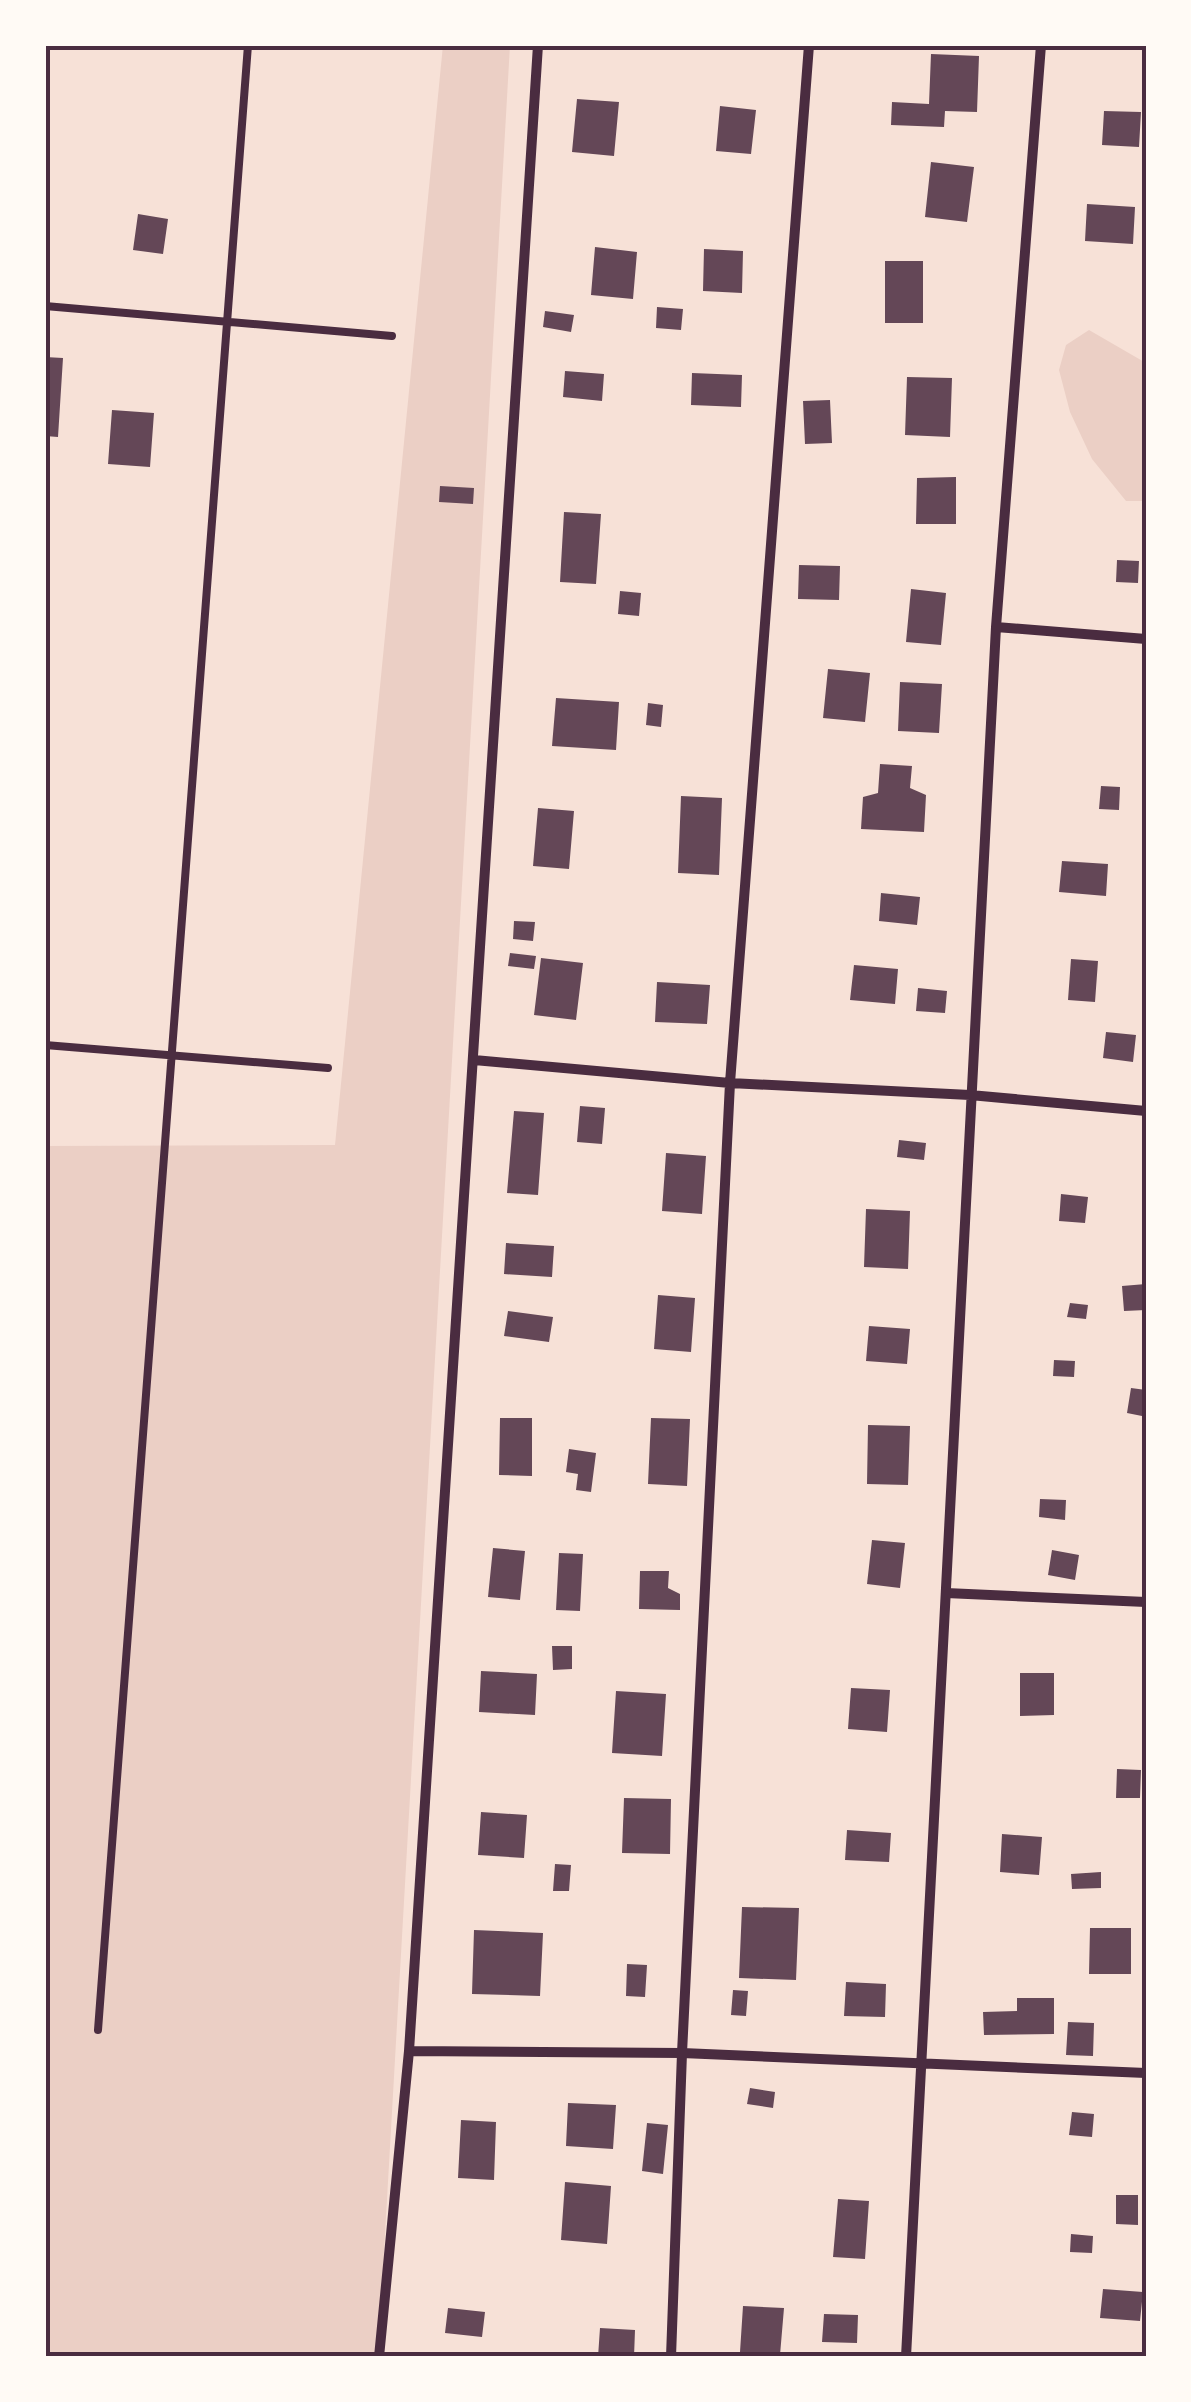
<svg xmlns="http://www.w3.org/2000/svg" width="1191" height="2402" font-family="Commissioner,sans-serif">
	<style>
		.green { fill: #ebcfc5 }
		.building { fill: #644757 }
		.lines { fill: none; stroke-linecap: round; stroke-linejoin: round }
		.service { stroke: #4a2c40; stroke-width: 8 }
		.minor { stroke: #4a2c40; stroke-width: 10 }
		.neatline { fill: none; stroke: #4a2c40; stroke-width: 4 }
	</style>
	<rect width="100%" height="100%" fill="#f7e1d7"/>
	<path class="green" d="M 443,45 L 510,45 L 378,2357 L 45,2357 L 45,1146 L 335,1145 Z
		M 1089,330 L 1146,363 L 1146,501 L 1126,501 L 1092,459 L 1070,412 L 1059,370 L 1066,345 Z"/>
	<path class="building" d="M 931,54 L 979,56 L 977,112 L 945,111 L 944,127 L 891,125 L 892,102 L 929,104 Z
		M 577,99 L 619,102 L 614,156 L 572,152 Z
		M 720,106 L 756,110 L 751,154 L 716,151 Z
		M 1104,111 L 1141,112 L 1139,147 L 1102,145 Z
		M 931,162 L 974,167 L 967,222 L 925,217 Z
		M 1087,204 L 1135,207 L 1133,244 L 1085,241 Z
		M 138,214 L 168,219 L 163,254 L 133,250 Z
		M 595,247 L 637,252 L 633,299 L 591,295 Z
		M 704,249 L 743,251 L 742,293 L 703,291 Z
		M 885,261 L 923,261 L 923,323 L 885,323 Z
		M 657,307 L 683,309 L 681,330 L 656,328 Z
		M 545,311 L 574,315 L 571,332 L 543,327 Z
		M 45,357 L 63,358 L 58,437 L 45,436 Z
		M 565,371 L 604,374 L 602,401 L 563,397 Z
		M 692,373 L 742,375 L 741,407 L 691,405 Z
		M 907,377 L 952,378 L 950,437 L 905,435 Z
		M 830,400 L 832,443 L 805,444 L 803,401 Z
		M 112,410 L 154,413 L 150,467 L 108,464 Z
		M 956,477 L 956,524 L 916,524 L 917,478 Z
		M 440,486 L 474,488 L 473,504 L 439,502 Z
		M 564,512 L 601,514 L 596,584 L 560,582 Z
		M 1117,560 L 1139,561 L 1138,583 L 1116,582 Z
		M 799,565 L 840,566 L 839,600 L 798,599 Z
		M 911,589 L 946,593 L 941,645 L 906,642 Z
		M 620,591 L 641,593 L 639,616 L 618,614 Z
		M 828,669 L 870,673 L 865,722 L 823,718 Z
		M 900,682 L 942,684 L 939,733 L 898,731 Z
		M 556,698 L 619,702 L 616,750 L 552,746 Z
		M 648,703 L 663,705 L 661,727 L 646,725 Z
		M 880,764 L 912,766 L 910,788 L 926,795 L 924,832 L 861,829 L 863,797 L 878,793 Z
		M 1101,786 L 1120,787 L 1119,810 L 1099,809 Z
		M 681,796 L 722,798 L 719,875 L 678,873 Z
		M 538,808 L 574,811 L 569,869 L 533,866 Z
		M 1062,861 L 1108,864 L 1106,896 L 1059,892 Z
		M 881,893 L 920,897 L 917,925 L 879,921 Z
		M 514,921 L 535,922 L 533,941 L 513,939 Z
		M 510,953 L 536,956 L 534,969 L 508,966 Z
		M 541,958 L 583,963 L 576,1020 L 534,1015 Z
		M 1071,959 L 1098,961 L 1095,1002 L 1068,1000 Z
		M 854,965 L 898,969 L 895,1004 L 850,1000 Z
		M 657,982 L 710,985 L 707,1024 L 655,1022 Z
		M 918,988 L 947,991 L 945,1013 L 916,1011 Z
		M 1106,1032 L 1136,1035 L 1133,1062 L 1103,1058 Z
		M 580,1106 L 605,1108 L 602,1144 L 577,1142 Z
		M 514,1111 L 544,1113 L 538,1195 L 507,1193 Z
		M 899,1140 L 926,1143 L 924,1160 L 897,1157 Z
		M 666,1153 L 706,1156 L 702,1214 L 662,1211 Z
		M 1061,1194 L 1088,1197 L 1085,1223 L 1059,1221 Z
		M 866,1209 L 910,1211 L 908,1269 L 864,1267 Z
		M 506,1243 L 554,1246 L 552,1277 L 504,1274 Z
		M 1146,1284 L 1146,1310 L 1124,1311 L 1122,1286 Z
		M 658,1295 L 695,1298 L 691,1352 L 654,1349 Z
		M 1070,1303 L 1088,1305 L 1086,1319 L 1067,1317 Z
		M 508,1311 L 553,1317 L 549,1342 L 504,1336 Z
		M 869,1326 L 910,1329 L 907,1364 L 866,1361 Z
		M 1054,1360 L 1075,1361 L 1074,1377 L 1053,1376 Z
		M 1131,1388 L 1146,1390 L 1142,1416 L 1127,1413 Z
		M 500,1418 L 532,1418 L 532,1476 L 499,1475 Z
		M 651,1418 L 690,1419 L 687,1486 L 648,1484 Z
		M 868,1425 L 910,1426 L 908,1485 L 867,1484 Z
		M 569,1449 L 596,1453 L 591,1492 L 576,1490 L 578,1474 L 566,1472 Z
		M 1040,1499 L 1066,1500 L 1065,1520 L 1039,1517 Z
		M 872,1540 L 905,1543 L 900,1588 L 867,1584 Z
		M 493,1548 L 525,1551 L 520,1600 L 488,1597 Z
		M 1052,1550 L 1079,1555 L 1075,1580 L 1048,1575 Z
		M 559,1553 L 583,1554 L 580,1611 L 556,1610 Z
		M 640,1571 L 669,1571 L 668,1588 L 680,1594 L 680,1610 L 639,1609 Z
		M 552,1646 L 572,1646 L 572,1669 L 553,1670 Z
		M 481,1671 L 537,1674 L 535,1715 L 479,1712 Z
		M 1020,1673 L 1054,1673 L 1054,1715 L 1020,1716 Z
		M 851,1688 L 890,1690 L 887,1732 L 848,1729 Z
		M 616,1691 L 666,1694 L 662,1756 L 612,1753 Z
		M 1117,1769 L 1141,1770 L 1140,1798 L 1116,1798 Z
		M 624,1798 L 671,1799 L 670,1854 L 622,1853 Z
		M 481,1812 L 527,1815 L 524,1858 L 478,1855 Z
		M 847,1830 L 891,1833 L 889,1862 L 845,1860 Z
		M 1002,1834 L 1042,1837 L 1039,1875 L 1000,1872 Z
		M 555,1864 L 571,1865 L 569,1891 L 553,1891 Z
		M 1101,1872 L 1101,1888 L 1072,1889 L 1071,1874 Z
		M 742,1907 L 799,1908 L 796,1980 L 739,1978 Z
		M 1090,1928 L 1131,1928 L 1131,1974 L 1089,1974 Z
		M 474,1930 L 543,1933 L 540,1996 L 472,1994 Z
		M 627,1964 L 647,1965 L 645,1997 L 626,1996 Z
		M 846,1982 L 886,1984 L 885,2017 L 844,2016 Z
		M 733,1990 L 748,1991 L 746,2016 L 731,2015 Z
		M 1017,1998 L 1054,1998 L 1054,2034 L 984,2035 L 983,2012 L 1017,2011 Z
		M 1068,2022 L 1094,2023 L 1093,2056 L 1066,2055 Z
		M 750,2088 L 775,2092 L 773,2108 L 747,2104 Z
		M 568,2103 L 616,2105 L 613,2149 L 566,2146 Z
		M 1072,2112 L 1094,2114 L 1092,2137 L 1069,2135 Z
		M 461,2120 L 496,2122 L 494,2180 L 458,2178 Z
		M 647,2123 L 668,2125 L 663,2174 L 642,2171 Z
		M 565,2182 L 611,2186 L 607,2244 L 561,2240 Z
		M 1116,2195 L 1138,2195 L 1138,2225 L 1116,2224 Z
		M 838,2199 L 869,2201 L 865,2259 L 833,2257 Z
		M 1071,2234 L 1093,2236 L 1092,2253 L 1070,2252 Z
		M 1103,2289 L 1143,2292 L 1140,2321 L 1100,2318 Z
		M 743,2306 L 784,2308 L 780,2355 L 740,2352 Z
		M 448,2308 L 485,2312 L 482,2337 L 445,2333 Z
		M 824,2314 L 858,2315 L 857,2343 L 822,2342 Z
		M 600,2328 L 635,2330 L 634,2357 L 598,2357 Z"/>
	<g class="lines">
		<path class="service" d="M 45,306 L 392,336
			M 45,1045 L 328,1068
			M 98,2030 L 248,45"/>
		<path class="minor" d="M 996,627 L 1146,639
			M 474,1060 L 730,1083 L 970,1095 L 1146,1111
			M 946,1593 L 1146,1602
			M 409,2051 L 682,2053 L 1146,2073
			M 379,2357 L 409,2051 L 538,45
			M 671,2357 L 682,2053 L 730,1083 L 809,45
			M 906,2357 L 996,627 L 1041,45"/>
	</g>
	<rect width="1191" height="2402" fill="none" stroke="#fffaf5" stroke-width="95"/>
	<rect x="48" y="48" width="1096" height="2306" class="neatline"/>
</svg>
